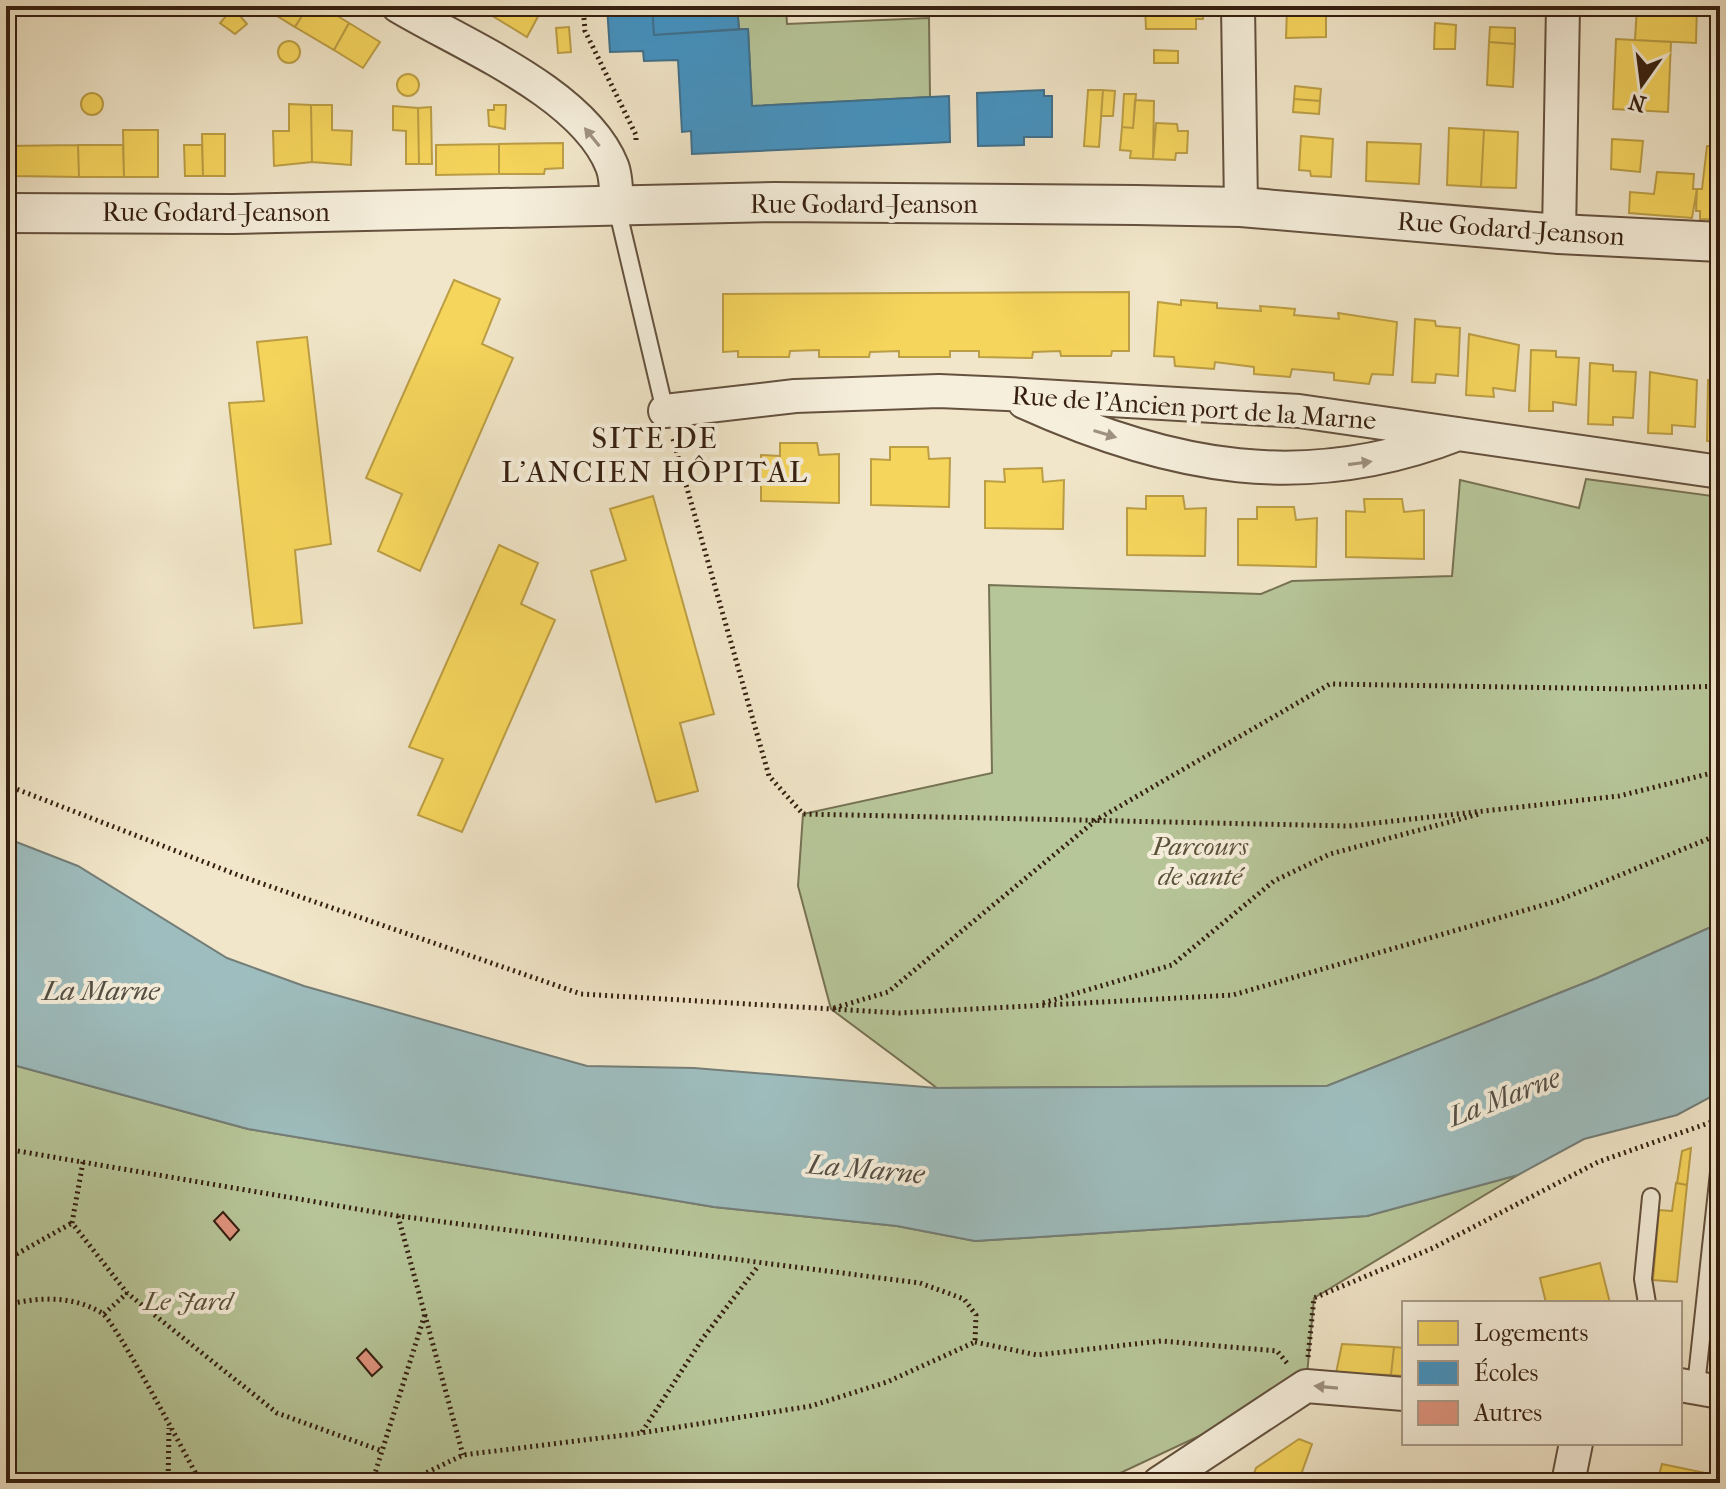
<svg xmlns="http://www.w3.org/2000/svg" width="1726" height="1489" font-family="'IM FELL French Canon',serif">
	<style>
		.green { fill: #b7c699; stroke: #767254; stroke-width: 2 }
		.water { fill: #9ebdbe; stroke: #747e78; stroke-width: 2 }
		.homes { fill: #f6d55c; stroke: #bc9e45; stroke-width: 2 }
		.schools { fill: #4393c3; stroke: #3f708d; stroke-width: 2 }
		.building { fill: #e0947e; stroke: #351f10; stroke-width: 2 }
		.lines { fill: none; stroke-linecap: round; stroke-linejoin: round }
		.service-casing { stroke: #64513e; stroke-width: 20 }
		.minor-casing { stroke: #64513e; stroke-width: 36 }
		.tertiary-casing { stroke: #64513e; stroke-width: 42 }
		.path { stroke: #351f10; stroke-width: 5; stroke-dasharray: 2 4; stroke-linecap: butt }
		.service { stroke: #f6efdc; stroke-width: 16 }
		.minor { stroke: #f6efdc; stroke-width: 32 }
		.tertiary { stroke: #f6efdc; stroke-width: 38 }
		.oneway { fill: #9f9180 }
		.labels { text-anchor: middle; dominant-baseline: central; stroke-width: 8; stroke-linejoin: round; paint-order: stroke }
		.street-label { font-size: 26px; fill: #351f10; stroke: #f6efdc }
		.park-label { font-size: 26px; font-style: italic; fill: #5c5139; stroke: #f6efdc }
		.water-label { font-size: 28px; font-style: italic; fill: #544e44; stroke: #f6efdc }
		.quarter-label { font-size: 30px; letter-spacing: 2px; fill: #351f10; stroke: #f6efdc }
	</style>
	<rect width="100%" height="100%" fill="#f1e6c9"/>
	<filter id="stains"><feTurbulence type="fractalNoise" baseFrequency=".0025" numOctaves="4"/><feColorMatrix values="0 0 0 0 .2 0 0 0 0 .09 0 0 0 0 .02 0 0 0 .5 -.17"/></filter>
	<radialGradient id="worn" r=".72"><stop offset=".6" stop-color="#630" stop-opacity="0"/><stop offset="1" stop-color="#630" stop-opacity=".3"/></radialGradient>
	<path class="green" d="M 737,6 L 786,6 L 787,24 L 929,18 L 930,97 L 752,106 L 748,29 L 739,29 Z
		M 1586,479 L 1720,497 L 1720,923 L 1597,978 L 1327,1086 L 937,1088 L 831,1009 L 798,886 L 803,814 L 992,773 L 989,585 L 1261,594 L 1292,581 L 1452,576 L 1460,480 L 1579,508 Z
		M 6,1063 L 248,1129 L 714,1207 L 897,1226 L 975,1241 L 1367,1216 L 1518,1175 L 1314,1298 L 1306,1386 L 1099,1483 L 6,1483 Z"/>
	<path class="water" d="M 6,838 L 78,866 L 227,958 L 304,986 L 587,1066 L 694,1068 L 937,1088 L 1327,1086 L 1597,978 L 1720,923 L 1720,1092 L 1677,1115 L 1584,1139 L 1518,1175 L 1367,1216 L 975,1241 L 897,1226 L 714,1207 L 248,1129 L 6,1063 Z"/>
	<path class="homes" d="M 261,6 L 308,6 L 295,27 Z
		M 308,6 L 321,6 L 349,23 L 334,50 L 295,27 Z
		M 476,6 L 537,6 L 542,9 L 527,37 Z
		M 1145,6 L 1203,6 L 1203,19 L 1196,19 L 1196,29 L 1146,29 Z
		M 1637,6 L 1697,6 L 1696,43 L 1635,40 Z
		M 233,8 L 247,24 L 235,34 L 220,23 Z
		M 1287,9 L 1326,9 L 1326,37 L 1286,38 Z
		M 349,23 L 380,42 L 363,68 L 334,50 Z
		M 1435,23 L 1456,25 L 1455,49 L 1434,49 Z
		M 569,27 L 571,52 L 558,53 L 556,28 Z
		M 1490,27 L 1515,28 L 1515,44 L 1489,42 Z
		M 1616,39 L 1671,42 L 1668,112 L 1613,109 Z
		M278 52a11 11 0 1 1 22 0a11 11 0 1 1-22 0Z
		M 1489,42 L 1515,44 L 1513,87 L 1487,85 Z
		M 1154,50 L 1178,51 L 1178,63 L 1154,63 Z
		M397 85a11 11 0 1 1 22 0a11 11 0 1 1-22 0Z
		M 1295,86 L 1321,89 L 1320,101 L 1294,99 Z
		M 1088,90 L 1103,90 L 1099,147 L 1084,146 Z
		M 1103,90 L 1115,91 L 1113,116 L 1101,116 Z
		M81 104a11 11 0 1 1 22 0a11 11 0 1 1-22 0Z
		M 1124,94 L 1136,94 L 1133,128 L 1122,127 Z
		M 1294,99 L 1320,101 L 1319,114 L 1293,112 Z
		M 1135,100 L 1154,101 L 1153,159 L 1130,158 L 1131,151 L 1120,150 L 1122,127 L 1133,128 Z
		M 289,104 L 311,105 L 312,162 L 274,166 L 273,131 L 289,131 Z
		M 311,105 L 332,105 L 332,130 L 352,131 L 351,165 L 312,162 Z
		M 494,105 L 506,105 L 505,129 L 489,126 L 488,110 L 494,110 Z
		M 393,106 L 418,108 L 419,164 L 406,164 L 406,131 L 393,130 Z
		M 431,107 L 432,164 L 419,164 L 418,108 Z
		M 1156,123 L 1177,124 L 1178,131 L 1188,131 L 1187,153 L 1176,153 L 1175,160 L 1153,159 Z
		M 1449,128 L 1484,130 L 1481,187 L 1447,185 Z
		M 123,130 L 158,130 L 158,177 L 124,177 Z
		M 1484,130 L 1518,132 L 1516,188 L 1481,187 Z
		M 202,134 L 225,134 L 225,176 L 203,176 Z
		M 1301,136 L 1333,139 L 1331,177 L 1311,176 L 1310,171 L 1299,170 Z
		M 1720,137 L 1720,220 L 1700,219 L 1700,211 L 1696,211 L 1697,189 L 1702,189 L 1707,146 L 1719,147 Z
		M 1612,139 L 1643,141 L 1640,172 L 1611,169 Z
		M 1367,142 L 1421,144 L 1419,184 L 1366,181 Z
		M 563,143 L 563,168 L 545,169 L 544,174 L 499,174 L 499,144 Z
		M 499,144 L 499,174 L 436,175 L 436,145 Z
		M 78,145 L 123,145 L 124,177 L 79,177 Z
		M 78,145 L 79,177 L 13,176 L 12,153 L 6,152 L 6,146 Z
		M 184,145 L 202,145 L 203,176 L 185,176 Z
		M 1657,172 L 1694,174 L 1693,189 L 1697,189 L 1692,218 L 1629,213 L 1630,192 L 1654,194 Z
		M 454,280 L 500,299 L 482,344 L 513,358 L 420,571 L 378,551 L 402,494 L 366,478 Z
		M 1129,292 L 1129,351 L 1112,351 L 1111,356 L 1061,356 L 1060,351 L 1033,352 L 1032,358 L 979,357 L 979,351 L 950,351 L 950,357 L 899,357 L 899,351 L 870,352 L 869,357 L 819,357 L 819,350 L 790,351 L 789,357 L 738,357 L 738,351 L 723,352 L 723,294 Z
		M 1181,300 L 1217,303 L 1217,308 L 1261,311 L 1260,306 L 1295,309 L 1294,315 L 1339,319 L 1338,313 L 1397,322 L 1393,375 L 1372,374 L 1369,384 L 1334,380 L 1334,373 L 1292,369 L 1290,377 L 1254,374 L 1254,367 L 1215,362 L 1214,369 L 1175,366 L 1174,357 L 1154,356 L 1158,302 L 1181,305 Z
		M 1415,319 L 1435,321 L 1436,326 L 1460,328 L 1458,376 L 1436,374 L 1435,383 L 1412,382 Z
		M 1469,334 L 1519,345 L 1515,391 L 1493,388 L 1494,397 L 1466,395 Z
		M 307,337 L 331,544 L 295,550 L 302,623 L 254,628 L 229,403 L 264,401 L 257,342 Z
		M 1531,350 L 1556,351 L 1556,357 L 1579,358 L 1576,405 L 1553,402 L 1553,411 L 1529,411 Z
		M 1590,363 L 1613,365 L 1613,371 L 1636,372 L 1633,418 L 1613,417 L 1613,425 L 1588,424 Z
		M 1650,372 L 1697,380 L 1695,427 L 1672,425 L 1672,434 L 1648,433 Z
		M 1708,380 L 1720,381 L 1720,442 L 1707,441 Z
		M 780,443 L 817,443 L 819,455 L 839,454 L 839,503 L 761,501 L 761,455 L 780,456 Z
		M 890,447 L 928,447 L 929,459 L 950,458 L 949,507 L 871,505 L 871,459 L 890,460 Z
		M 1042,468 L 1043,482 L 1064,480 L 1063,529 L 985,528 L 985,481 L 1005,482 L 1004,469 Z
		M 653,496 L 714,714 L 680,723 L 698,791 L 656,802 L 591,571 L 626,560 L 610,509 Z
		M 1146,496 L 1183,496 L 1185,509 L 1206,508 L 1205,556 L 1127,555 L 1127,508 L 1146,509 Z
		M 1364,499 L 1402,499 L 1404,512 L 1424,510 L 1424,559 L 1346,557 L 1346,511 L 1365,512 Z
		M 1257,507 L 1294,507 L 1296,520 L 1317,518 L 1316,567 L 1238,565 L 1238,519 L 1257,519 Z
		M 499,545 L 538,563 L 521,604 L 555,620 L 462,832 L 418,815 L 443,759 L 409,747 Z
		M 1691,1148 L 1687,1185 L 1677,1183 L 1682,1151 Z
		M 1676,1183 L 1687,1185 L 1677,1282 L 1653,1280 L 1659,1210 L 1672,1211 Z
		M 1600,1263 L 1610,1303 L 1546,1303 L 1540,1278 Z
		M 1342,1344 L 1394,1347 L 1391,1375 L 1336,1373 Z
		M 1394,1347 L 1404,1348 L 1404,1376 L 1391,1375 Z
		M 1299,1439 L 1312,1444 L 1298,1483 L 1251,1483 L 1256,1468 Z
		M 1662,1464 L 1720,1476 L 1720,1483 L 1657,1483 Z"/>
	<path class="schools" d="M 607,6 L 652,6 L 654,35 L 748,29 L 752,106 L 949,96 L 950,142 L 692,154 L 691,131 L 682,132 L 678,60 L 644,61 L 643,51 L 610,52 Z
		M 652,6 L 737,6 L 739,29 L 654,35 Z
		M 1050,6 L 1082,6 L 1083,16 L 1051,16 Z
		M 1044,90 L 1044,96 L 1052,96 L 1052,137 L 1024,137 L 1024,145 L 978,146 L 977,93 Z"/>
	<path class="building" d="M 223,1212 L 239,1230 L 230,1240 L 214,1221 Z
		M 366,1349 L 382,1367 L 372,1376 L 357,1358 Z"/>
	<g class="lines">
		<g class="service-casing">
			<path id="service" d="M 617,208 L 665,411
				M 1647,1303 L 1643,1279 L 1651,1197
				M 1696,1386 L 1720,1163"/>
		</g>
		<g class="minor-casing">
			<path id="minor" d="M 398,6 C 463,45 583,93 612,166 C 617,178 616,196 617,208
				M 1238,6 L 1241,207
				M 1559,234 L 1563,6
				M 1024,402 C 1170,468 1305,494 1458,434
				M 665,411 L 795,396 L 939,391 L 1007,394 L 1299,411 L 1720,472
				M 1680,1385 L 1720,1392
				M 1159,1483 L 1306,1386 L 1404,1394
				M 1568,1483 L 1576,1443"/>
		</g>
		<g class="tertiary-casing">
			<path id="tertiary" d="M 6,213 L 233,214 L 774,202 L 1136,205 L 1241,207 L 1559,234 L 1720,242"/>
		</g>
		<path class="path" d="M 583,6 L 585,31 L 636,135 L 636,141
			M 673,439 L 769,776 L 803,814 L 1349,826 L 1619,796 L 1720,771
			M 6,785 L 243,877 L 581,994 L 899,1013 L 1233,995 L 1557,901 L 1720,834
			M 1043,1003 L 1172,965 L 1274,881 L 1330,854 L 1479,814
			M 834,1008 L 888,992 L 1096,820 L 1330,684 L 1630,689 L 1720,686
			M 6,1149 L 398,1216 L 920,1283 L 964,1299 L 976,1315 L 975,1342 L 887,1382 L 811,1406 L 641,1433 L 463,1455 L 405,1483
			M 83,1162 L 72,1223 L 127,1293 L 277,1413 L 382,1451
			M 398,1216 L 463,1455
			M 6,1260 L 72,1223
			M 6,1305 C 38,1297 72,1295 102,1313 C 116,1322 187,1458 201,1483
			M 104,1314 L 127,1293
			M 975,1342 L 1037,1355 L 1161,1341 L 1277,1351 L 1287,1363
			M 1308,1357 L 1314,1298 L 1433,1248 L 1598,1162 L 1720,1119
			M 642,1432 L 703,1338 L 759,1265
			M 6,1433 L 9,1483
			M 168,1483 L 169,1428
			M 372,1483 L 425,1314"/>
		<use href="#service" class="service"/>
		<use href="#minor" class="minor"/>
		<use href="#tertiary" class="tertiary"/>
	</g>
	<defs><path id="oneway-solid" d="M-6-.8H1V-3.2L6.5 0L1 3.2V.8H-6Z" transform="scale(2)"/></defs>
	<g class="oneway">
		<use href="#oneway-solid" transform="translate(592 137) rotate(-129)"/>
		<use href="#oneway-solid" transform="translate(1105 434) rotate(17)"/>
		<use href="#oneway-solid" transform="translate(1360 463) rotate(-8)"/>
		<use href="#oneway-solid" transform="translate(1326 1387) rotate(-175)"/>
	</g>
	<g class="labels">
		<g class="street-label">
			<text x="864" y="204">Rue Godard-Jeanson</text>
			<text x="216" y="212">Rue Godard-Jeanson</text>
			<text transform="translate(1511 229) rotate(4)">Rue Godard-Jeanson</text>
			<text transform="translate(1194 408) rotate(4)">Rue de l'Ancien port de la Marne</text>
		</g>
		<g class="park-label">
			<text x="1200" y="846">Parcours<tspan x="1200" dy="30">de santé</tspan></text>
			<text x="188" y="1301">Le Jard</text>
		</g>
		<g class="water-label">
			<text x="101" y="990">La Marne</text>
			<text transform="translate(1504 1097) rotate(-21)">La Marne</text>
			<text transform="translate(866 1169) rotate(5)">La Marne</text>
		</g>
		<g class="quarter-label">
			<text x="655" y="438">SITE DE<tspan x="655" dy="34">L'ANCIEN HÔPITAL</tspan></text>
		</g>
	</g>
	<rect width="1726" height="1489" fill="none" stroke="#f1e6c9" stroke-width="32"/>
	<rect x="8" y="8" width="1710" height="1473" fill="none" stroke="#351f10" stroke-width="4"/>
	<rect x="16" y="16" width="1694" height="1457" fill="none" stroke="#351f10" stroke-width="2"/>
	<rect x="1402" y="1301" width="280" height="144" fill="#f6efdc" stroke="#a99c8a" stroke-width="2"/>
	<rect x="1418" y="1321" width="40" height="24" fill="#f6d55c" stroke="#a99c8a" stroke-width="2"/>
	<text x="1474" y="1341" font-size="24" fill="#351f10">Logements</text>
	<rect x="1418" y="1361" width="40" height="24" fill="#4393c3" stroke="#a99c8a" stroke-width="2"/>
	<text x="1474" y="1381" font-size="24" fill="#351f10">Écoles</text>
	<rect x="1418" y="1401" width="40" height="24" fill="#e0947e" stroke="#a99c8a" stroke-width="2"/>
	<text x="1474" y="1421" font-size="24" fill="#351f10">Autres</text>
	<g transform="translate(1642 84) rotate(194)" stroke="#f6efdc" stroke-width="6" paint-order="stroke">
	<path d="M0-6L14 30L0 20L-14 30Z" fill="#351f10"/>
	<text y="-12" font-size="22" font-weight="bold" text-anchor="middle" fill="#351f10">N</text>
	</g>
	<rect width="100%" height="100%" filter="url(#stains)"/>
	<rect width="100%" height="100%" fill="url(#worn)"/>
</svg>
